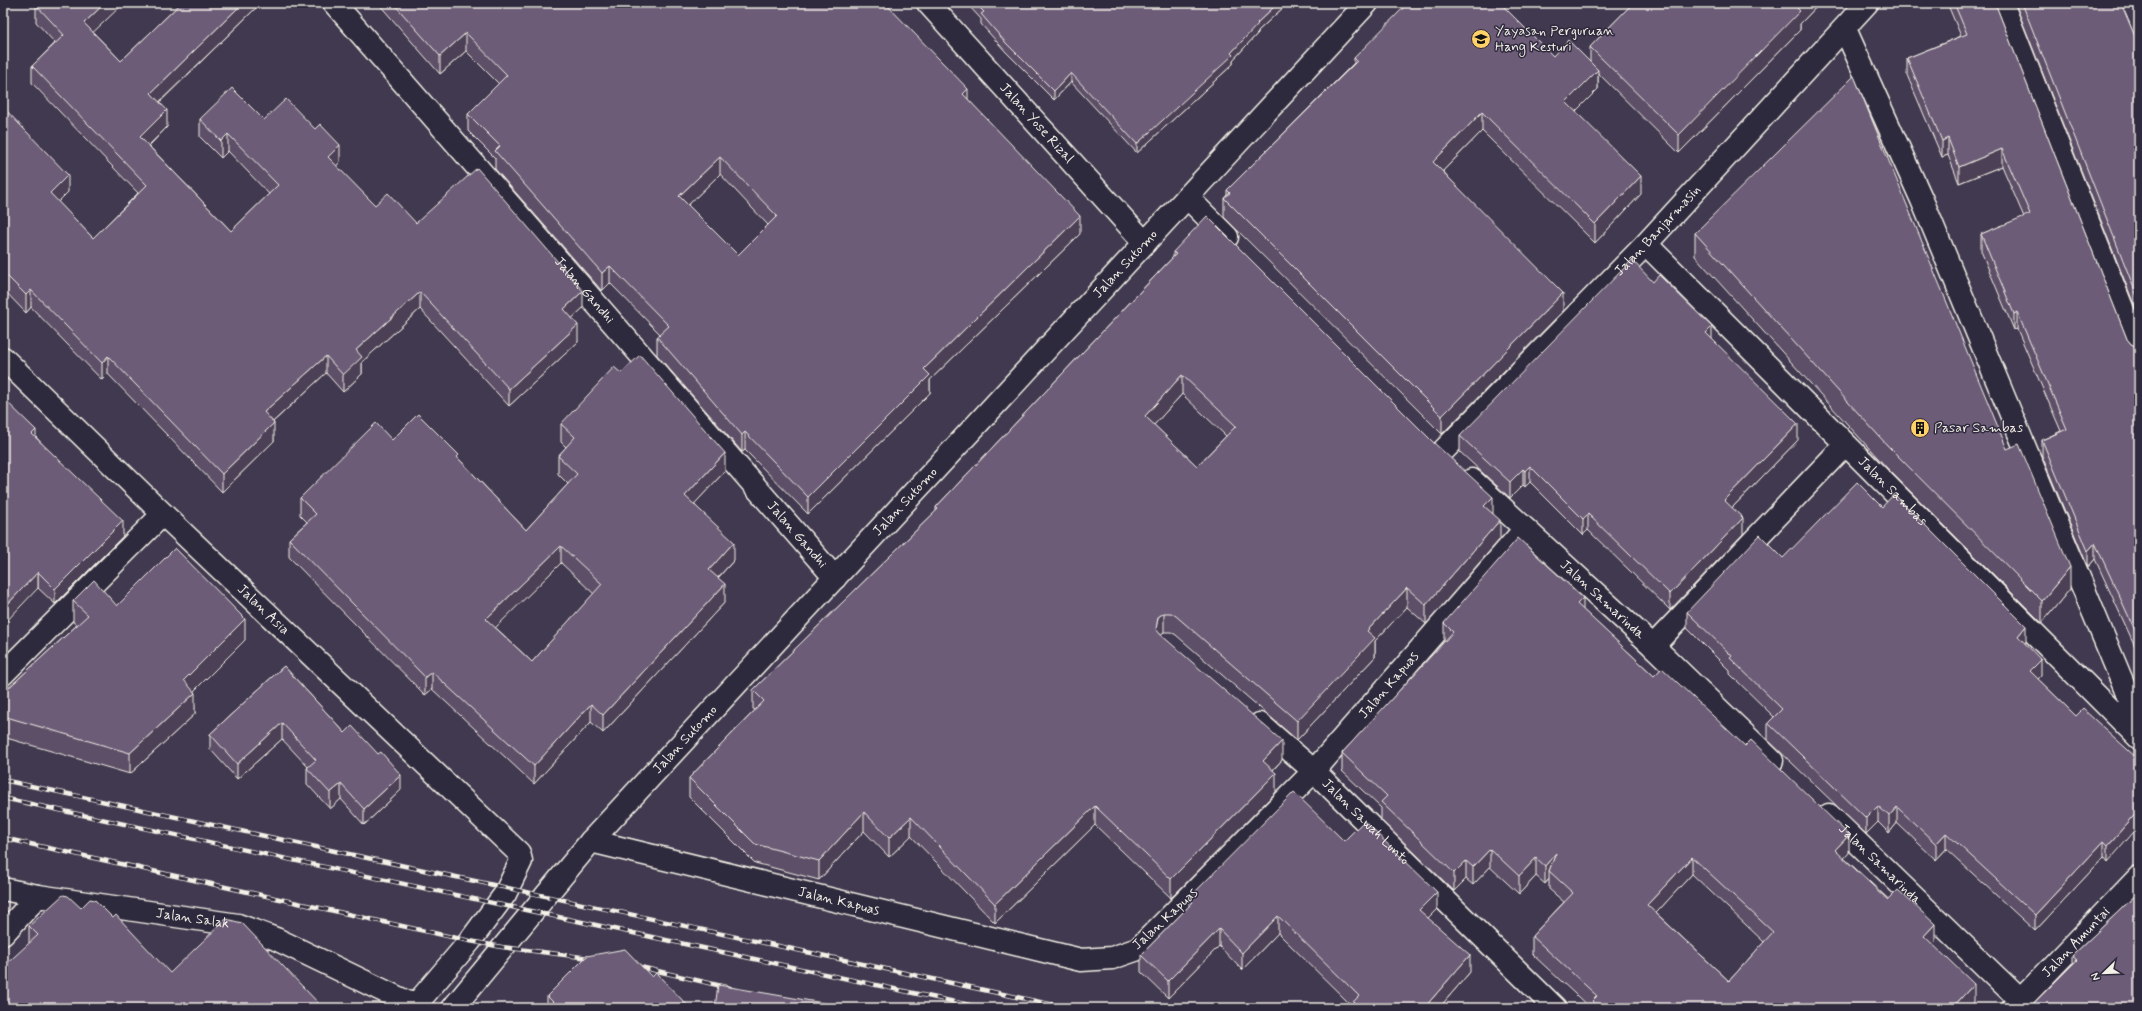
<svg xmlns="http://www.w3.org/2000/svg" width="2142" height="1011" font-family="Mynerve,sans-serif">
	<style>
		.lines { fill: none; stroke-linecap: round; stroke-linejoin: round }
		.minor-casing { stroke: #f4f1e8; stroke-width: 25 }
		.major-casing { stroke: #f4f1e8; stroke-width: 25 }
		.minor { stroke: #2f2a3d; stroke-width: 22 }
		.major { stroke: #2f2a3d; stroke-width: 22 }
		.rail-casing { stroke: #f4f1e8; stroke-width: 4.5 }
		.rail { stroke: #2f2a3d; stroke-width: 3; stroke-dasharray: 9; stroke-linecap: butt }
		.wall { fill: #5d4f67; stroke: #f4f1e8; fill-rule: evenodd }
		.shaded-wall { fill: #4c4054; stroke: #f4f1e8 }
		.building { fill: #6c5c78; stroke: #f4f1e8; fill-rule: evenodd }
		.labels { text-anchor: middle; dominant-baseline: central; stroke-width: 3; stroke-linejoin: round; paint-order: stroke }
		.poi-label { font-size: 14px; fill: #f4f1e8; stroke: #2f2a3d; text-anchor: start }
		.street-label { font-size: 14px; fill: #f4f1e8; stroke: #2f2a3d }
	</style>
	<rect width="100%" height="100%" fill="#41394f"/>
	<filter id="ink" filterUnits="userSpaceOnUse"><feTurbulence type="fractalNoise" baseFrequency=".025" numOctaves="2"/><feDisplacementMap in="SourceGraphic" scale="8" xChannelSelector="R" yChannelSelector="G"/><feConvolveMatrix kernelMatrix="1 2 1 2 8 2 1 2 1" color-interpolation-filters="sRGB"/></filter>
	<g filter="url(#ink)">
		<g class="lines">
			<g class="minor-casing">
				<g id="minor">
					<path id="s1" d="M 334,3 L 835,578"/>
					<path id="s2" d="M 928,3 L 1145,243"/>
					<path d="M 2002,3 L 2139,351"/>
					<path d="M 1845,29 L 1922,200 L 2139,722"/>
					<path d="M 1187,197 L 1227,237"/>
					<path id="s3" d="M 1646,244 L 2139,738"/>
					<path id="s4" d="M 1442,452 L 1646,244 L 1867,3"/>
					<path id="s5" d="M 1472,480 L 1653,646 L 1772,761"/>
					<path d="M 1653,646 L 1845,445"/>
					<path d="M 3,674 L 163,514"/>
					<path id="s6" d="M 1260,724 L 1314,771 L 1555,1008"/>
					<path id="s7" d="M 1829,815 L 2020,1000"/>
					<path id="s8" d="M 591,841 L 1081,960 L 1112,958 L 1138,949 L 1314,771 L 1525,529"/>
					<path id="s9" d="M 3,889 L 38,896 L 238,925 L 276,939 L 415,1006"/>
					<path d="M 3,934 L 38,896"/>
					<path id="s10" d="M 2013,1008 L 2139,877"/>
				</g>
			</g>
			<g class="major-casing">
				<g id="major">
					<path id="s11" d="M 3,358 L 163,514 L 519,853 L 521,861 L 505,894 L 470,941 L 413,1008"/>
					<path id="s12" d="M 453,1008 L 591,841 L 1367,3"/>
				</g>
			</g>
			<use href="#minor" class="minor"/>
			<use href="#major" class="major"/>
			<g class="rail-casing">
				<path id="rail" d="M 3,780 L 1068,1008
					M 3,798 L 983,1008
					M 3,838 L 470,941 L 502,947 L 597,959
					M 632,965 L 730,988"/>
			</g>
			<use href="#rail" class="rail"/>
		</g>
		<path class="wall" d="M 181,3 L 261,3 L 160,102 L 167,127 L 149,146 L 231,231 L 269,194 L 228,151 L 221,158 L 200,137 L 200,119 L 264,120 L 340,162 L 336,166 L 375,205 L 416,223 L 583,308 L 572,318 L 578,342 L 509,406 L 420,309 L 362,362 L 362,374 L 343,392 L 326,373 L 273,422 L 274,441 L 222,492 L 108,374 L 102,380 L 31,307 L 26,313 L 3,289 L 3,107 L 68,192 L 58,202 L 93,238 L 138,193 L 32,83 L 32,66 L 55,43 L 36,22 L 36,5 L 93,32 L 121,61 Z
			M 378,3 L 885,3 L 968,99 L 1080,234 L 930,380 L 930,393 L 808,514 L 745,450 L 742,452 L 657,355 L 657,337 L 660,334 L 610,283 L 602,291 L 495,169 L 495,158 L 468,131 L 468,114 L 499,84 L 466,51 L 440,74 ZM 720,174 L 768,225 L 738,255 L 688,205 Z
			M 969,3 L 1288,3 L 1258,31 L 1258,33 L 1233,60 L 1233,64 L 1137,153 L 1071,82 L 1054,100 L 1006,52 L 981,24 L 981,19 L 969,6 Z
			M 1631,3 L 1820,3 L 1800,24 L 1800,30 L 1679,153 L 1598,73 L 1598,89 L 1576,111 L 1641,194 L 1595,243 L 1482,131 L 1443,171 L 1563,311 L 1442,434 L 1224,217 L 1224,198 L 1227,195 L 1227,190 L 1354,63 L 1354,58 L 1553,56 L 1590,62 L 1590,47 L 1632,4 Z
			M 1947,3 L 1995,3 L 2127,339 L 2131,344 L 2137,347 L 2139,347 L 2139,655 L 2095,559 L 2088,567 L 2042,456 L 2042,440 L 2061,431 L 2017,329 L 2014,330 L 1981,251 L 1981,234 L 2024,217 L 2002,166 L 1959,183 L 1948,155 L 1942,157 L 1907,75 L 1907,58 L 1961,36 Z
			M 2015,3 L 2121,3 L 2139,46 L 2139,317 Z
			M 1695,233 L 2007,449 L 2070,589 L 2042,623 L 1887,468 L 1695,256 Z
			M 1173,252 L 1493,514 L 1500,539 L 1426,624 L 1407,607 L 1375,641 L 1375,657 L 1297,740 L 1176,635 L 1171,632 L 1164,632 L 1160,635 L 1282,760 L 1273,770 L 1276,792 L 1171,898 L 1095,825 L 995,923 L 911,836 L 889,857 L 864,831 L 819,880 L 755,863 L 689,797 L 689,778 L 755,710 L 753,709 L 753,690 L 936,511 L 936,507 L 1173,257 ZM 1182,394 L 1226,436 L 1197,466 L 1154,425 Z
			M 1712,339 L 1798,440 L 1732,508 L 1743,534 L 1670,610 L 1588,530 L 1583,535 L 1530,482 L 1525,487 L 1523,485 L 1510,498 L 1460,452 L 1460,436 Z
			M 561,424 L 725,471 L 694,504 L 734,560 L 718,578 L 725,602 L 603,733 L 591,722 L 534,784 L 432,689 L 425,695 L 289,557 L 289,539 L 307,522 L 300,515 L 300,498 L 392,440 L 459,459 L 526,530 L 568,484 L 558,474 L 558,456 L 566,447 L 561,442 ZM 561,563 L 594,594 L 532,662 L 495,627 Z
			M 36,437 L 123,536 L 55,604 L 38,588 Z
			M 1882,507 L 2026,642 L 2025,644 L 2041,676 L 2038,679 L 2076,716 L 2139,760 L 2108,862 L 2104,857 L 2035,931 L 1946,849 L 1936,860 L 1897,823 L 1889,833 L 1878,822 L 1866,834 L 1768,740 L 1768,723 L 1774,717 L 1730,674 L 1730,671 L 1687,628 L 1687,612 L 1783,558 Z
			M 73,601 L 117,606 L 245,640 L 194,691 L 195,714 L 130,774 L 3,737 L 3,693 L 77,625 L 73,622 Z
			M 1583,610 L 1654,676 L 1849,853 L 1844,858 L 1935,942 L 1932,944 L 1974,1002 L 1968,1008 L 1590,1008 L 1532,954 L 1532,936 L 1564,902 L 1549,889 L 1549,879 L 1545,884 L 1536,876 L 1519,894 L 1490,867 L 1473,885 L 1466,879 L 1454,891 L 1381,820 L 1381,808 L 1342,771 L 1342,753 L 1445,642 L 1444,641 L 1444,623 ZM 1692,874 L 1764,942 L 1729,981 L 1656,913 Z
			M 284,666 L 345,733 L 401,790 L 364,825 L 341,799 L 330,809 L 307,784 L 307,768 L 308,767 L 282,739 L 237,779 L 210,749 L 210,734 Z
			M 1344,841 L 1437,909 L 1428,918 L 1470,972 L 1439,1008 L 1353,1008 L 1353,1007 L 1278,933 L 1242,970 L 1219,946 L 1168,998 L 1141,972 L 1141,955 L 1189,906 L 1189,898 Z
			M 2139,892 L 2072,964 L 2072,956 Z
			M 81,908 L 113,918 L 170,973 L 29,943 L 29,926 Z
			M 652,977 L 690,1008 L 547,1008 L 547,996 Z"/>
		<path class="shaded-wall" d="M 105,3 L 124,3 L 84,41 L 84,23 Z
			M 243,3 L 261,3 L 151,110 L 151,93 Z
			M 1278,3 L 1288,3 L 1258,31 L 1258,33 L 1233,60 L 1233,64 L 1137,153 L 1137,144 L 1231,53 L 1257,23 Z
			M 1802,3 L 1820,3 L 1800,24 L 1800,30 L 1679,153 L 1679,135 Z
			M 466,33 L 466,51 L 440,74 L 440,56 Z
			M 1598,70 L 1598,89 L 1566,121 L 1566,102 Z
			M 1071,73 L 1071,82 L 1054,100 L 1054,91 Z
			M 968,89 L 968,106 L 963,94 Z
			M 167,110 L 167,127 L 140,154 L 140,137 Z
			M 1482,112 L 1482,131 L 1433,181 L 1433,162 Z
			M 228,134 L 228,151 L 221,158 L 221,141 Z
			M 1948,138 L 1948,155 L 1942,157 L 1942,141 Z
			M 340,145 L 340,162 L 328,175 L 328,157 Z
			M 2002,149 L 2002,166 L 1959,183 L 1959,167 Z
			M 720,157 L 720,174 L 679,214 L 679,196 Z
			M 68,175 L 68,192 L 50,210 L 50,193 Z
			M 1641,176 L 1641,194 L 1595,243 L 1595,224 Z
			M 1080,216 L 1080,234 L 930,380 L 930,393 L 808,514 L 808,497 L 924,369 Z
			M 610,266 L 610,283 L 602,291 L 602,273 Z
			M 31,290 L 31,307 L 26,313 L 26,295 Z
			M 583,291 L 583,308 L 564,326 L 564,309 Z
			M 420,292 L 420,309 L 362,362 L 362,374 L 343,392 L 343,375 L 356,350 Z
			M 1563,293 L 1563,311 L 1442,434 L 1442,416 Z
			M 2017,312 L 2017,329 L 2014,330 L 2014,314 Z
			M 578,325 L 578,342 L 509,406 L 509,389 Z
			M 1712,327 L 1712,343 L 1706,333 Z
			M 108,356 L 108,374 L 102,380 L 102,363 Z
			M 326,356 L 326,373 L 264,430 L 264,412 Z
			M 1182,375 L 1182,394 L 1145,435 L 1145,416 Z
			M 274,423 L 274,441 L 222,492 L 222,474 Z
			M 1798,424 L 1798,440 L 1724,516 L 1724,500 Z
			M 36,430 L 36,446 L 32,434 Z
			M 745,432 L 745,450 L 742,452 L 742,435 Z
			M 725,453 L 725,471 L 685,514 L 685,496 Z
			M 1530,466 L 1530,482 L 1525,487 L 1525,471 Z
			M 1523,469 L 1523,485 L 1510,498 L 1510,482 Z
			M 1493,497 L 1493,516 L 1484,506 Z
			M 1588,514 L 1588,530 L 1583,535 L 1583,519 Z
			M 1743,518 L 1743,534 L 1670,610 L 1670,594 Z
			M 1500,520 L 1500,539 L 1426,624 L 1426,605 Z
			M 123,521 L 123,536 L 55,604 L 55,589 Z
			M 734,542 L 734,560 L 709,587 L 709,570 Z
			M 2095,543 L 2095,559 L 2088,567 L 2088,551 Z
			M 561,546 L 561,563 L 486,637 L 486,619 Z
			M 2070,567 L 2070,589 L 2042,623 L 2042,601 Z
			M 38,572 L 38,588 L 3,625 L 3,609 Z
			M 725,584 L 725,602 L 603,733 L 603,715 Z
			M 1407,588 L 1407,607 L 1375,641 L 1375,657 L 1297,740 L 1297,721 L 1367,631 Z
			M 1583,598 L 1583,616 L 1577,604 Z
			M 1164,613 L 1164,632 L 1158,636 L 1156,629 L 1158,617 Z
			M 245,619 L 245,640 L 184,701 L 184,680 Z
			M 2026,626 L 2026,642 L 2018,652 L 2018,636 Z
			M 2041,660 L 2041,676 L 2030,687 L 2030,671 Z
			M 432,672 L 432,689 L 425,695 L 425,677 Z
			M 195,693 L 195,714 L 130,774 L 130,753 Z
			M 591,704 L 591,722 L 534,784 L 534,766 Z
			M 282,723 L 282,739 L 237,779 L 237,764 Z
			M 1282,741 L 1282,760 L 1263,780 L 1263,761 Z
			M 1276,773 L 1276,792 L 1171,898 L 1171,879 Z
			M 401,775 L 401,790 L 364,825 L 364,809 Z
			M 341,784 L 341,799 L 330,809 L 330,793 Z
			M 1095,806 L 1095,825 L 995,923 L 995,904 Z
			M 1878,806 L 1878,822 L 1866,834 L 1866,818 Z
			M 1897,807 L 1897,823 L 1889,833 L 1889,816 Z
			M 2139,810 L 2139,826 L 2108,862 L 2108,845 Z
			M 864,812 L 864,831 L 819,880 L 819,861 Z
			M 911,817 L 911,836 L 889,857 L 889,838 Z
			M 1946,833 L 1946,849 L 1936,860 L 1936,844 Z
			M 1849,835 L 1849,853 L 1835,868 L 1835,850 Z
			M 2104,841 L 2104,857 L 2035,931 L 2035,915 Z
			M 1490,849 L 1490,867 L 1473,885 L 1473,867 Z
			M 1556,853 L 1549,871 L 1549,879 L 1545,884 L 1545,866 Z
			M 1692,857 L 1692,874 L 1647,923 L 1647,905 Z
			M 1536,858 L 1536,876 L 1519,894 L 1519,876 Z
			M 1466,861 L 1466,879 L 1454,891 L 1454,873 Z
			M 1437,892 L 1437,909 L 1419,927 L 1419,910 Z
			M 1278,916 L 1278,933 L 1242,970 L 1242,953 Z
			M 1935,924 L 1935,942 L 1924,954 L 1924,936 Z
			M 1219,929 L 1219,946 L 1168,998 L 1168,981 Z
			M 1470,955 L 1470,972 L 1439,1008 L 1424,1008 Z
			M 1974,984 L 1974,1002 L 1968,1008 L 1952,1008 Z"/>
		<path class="building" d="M 37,3 L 105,3 L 84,23 L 121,61 L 181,3 L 243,3 L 151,93 L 167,110 L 140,137 L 231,231 L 278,185 L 228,134 L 221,141 L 200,119 L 232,88 L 264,120 L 286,99 L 315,129 L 320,124 L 340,145 L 328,157 L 375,205 L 388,193 L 416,223 L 477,168 L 583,291 L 564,309 L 578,325 L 509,389 L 420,292 L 356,350 L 362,357 L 343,375 L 326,356 L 264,412 L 274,423 L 222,474 L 108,356 L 102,363 L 31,290 L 26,295 L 3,272 L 3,107 L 68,175 L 50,193 L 93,238 L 147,185 L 32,66 L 64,35 L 36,5 Z
			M 393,3 L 885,3 L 968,89 L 963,94 L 1080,216 L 924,369 L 930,375 L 808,497 L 745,432 L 742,435 L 657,337 L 669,326 L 610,266 L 602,273 L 495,151 L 500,146 L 468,114 L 507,75 L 466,33 L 440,56 ZM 720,157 L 777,216 L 738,255 L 679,196 Z
			M 975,3 L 1278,3 L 1257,23 L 1258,24 L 1231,53 L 1233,55 L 1137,144 L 1071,73 L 1054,91 L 1006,43 L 981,14 L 984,12 Z
			M 1408,3 L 1500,3 L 1553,56 L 1568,40 L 1598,70 L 1566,102 L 1641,176 L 1595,224 L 1482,112 L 1433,162 L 1563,293 L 1442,416 L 1224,198 L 1230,193 L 1227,190 L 1357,61 L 1354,58 Z
			M 1633,3 L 1802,3 L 1797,8 L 1800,11 L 1679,135 L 1590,47 Z
			M 1954,3 L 1995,3 L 2127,339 L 2131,344 L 2137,347 L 2139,347 L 2139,639 L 2095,543 L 2088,551 L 2042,440 L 2067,429 L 2017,312 L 2014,314 L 1981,234 L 2030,214 L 2002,149 L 1959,167 L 1948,138 L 1942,141 L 1907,58 L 1967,34 Z
			M 2022,3 L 2121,3 L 2139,46 L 2139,58 L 2138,58 L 2139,61 L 2139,301 Z
			M 1854,76 L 2007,449 L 2019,444 L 2070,567 L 2042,601 L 1887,445 L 1695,233 Z
			M 1207,216 L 1433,442 L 1493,497 L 1484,506 L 1500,520 L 1426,605 L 1407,588 L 1367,631 L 1375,638 L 1297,721 L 1176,616 L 1171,613 L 1164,613 L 1158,617 L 1156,629 L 1160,634 L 1282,741 L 1263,761 L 1276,773 L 1171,879 L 1095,806 L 995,904 L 911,817 L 889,838 L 864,812 L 819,861 L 755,844 L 689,778 L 764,701 L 753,690 L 938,509 L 936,507 L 1139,293 L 1176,254 L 1173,252 ZM 1182,375 L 1236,426 L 1197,466 L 1145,416 Z
			M 1632,260 L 1653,282 L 1659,275 L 1712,327 L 1706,333 L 1798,424 L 1724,500 L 1743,518 L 1670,594 L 1588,514 L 1583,519 L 1530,466 L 1525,471 L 1523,469 L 1510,482 L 1460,436 Z
			M 640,355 L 725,453 L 685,496 L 734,542 L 709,570 L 725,584 L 603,715 L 591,704 L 534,766 L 432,672 L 425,677 L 289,539 L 316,514 L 300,498 L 376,423 L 392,440 L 418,414 L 459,455 L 457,457 L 526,530 L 577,474 L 558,456 L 575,437 L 561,424 L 614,367 L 621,373 ZM 561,546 L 602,584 L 532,662 L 486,619 Z
			M 3,398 L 36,430 L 32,434 L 123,521 L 55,589 L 38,572 L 3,609 Z
			M 1857,482 L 1882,507 L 1894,494 L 2026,626 L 2018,636 L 2041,660 L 2030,671 L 2076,716 L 2083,709 L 2139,760 L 2139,810 L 2108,845 L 2104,841 L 2035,915 L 1946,833 L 1936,844 L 1897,807 L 1889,816 L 1878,806 L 1866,818 L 1768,723 L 1782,709 L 1730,658 L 1732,656 L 1687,612 L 1760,535 L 1783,558 Z
			M 1518,538 L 1583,598 L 1577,604 L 1654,676 L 1662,668 L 1745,746 L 1751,740 L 1849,835 L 1835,850 L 1888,900 L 1898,890 L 1935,924 L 1924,936 L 1974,984 L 1952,1008 L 1600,1008 L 1592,1001 L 1597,996 L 1532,936 L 1573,893 L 1549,871 L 1556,853 L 1545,866 L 1536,858 L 1519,876 L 1490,849 L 1473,867 L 1466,861 L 1454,873 L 1381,802 L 1387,796 L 1342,753 L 1453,632 L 1444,623 ZM 1692,857 L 1773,932 L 1729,981 L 1647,905 Z
			M 175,548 L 245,619 L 184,680 L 195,693 L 130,753 L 3,716 L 3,693 L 88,615 L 73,601 L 94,580 L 117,606 Z
			M 284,666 L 345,733 L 352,726 L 378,754 L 381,752 L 401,775 L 364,809 L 341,784 L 330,793 L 307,768 L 316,760 L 282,723 L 237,764 L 210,734 Z
			M 1294,792 L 1344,841 L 1364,821 L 1437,892 L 1419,910 L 1470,955 L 1424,1008 L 1360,1008 L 1353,1002 L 1359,996 L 1278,916 L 1242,953 L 1219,929 L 1168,981 L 1141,955 L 1193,902 L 1189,898 Z
			M 2139,892 L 2139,1008 L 2029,1008 L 2077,960 L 2072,956 Z
			M 63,895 L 68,896 L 81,908 L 90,899 L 95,900 L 113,918 L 116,915 L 170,973 L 226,919 L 242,923 L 323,1008 L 3,1008 L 3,967 L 38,935 L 29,926 Z
			M 625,949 L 652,977 L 656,973 L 690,1008 L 559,1008 L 547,996 L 587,956 Z
			M 718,985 L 852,1008 L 715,1008 Z"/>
	</g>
	<defs>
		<g id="school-disc" transform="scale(1)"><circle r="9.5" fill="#ffd166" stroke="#2f2a3d"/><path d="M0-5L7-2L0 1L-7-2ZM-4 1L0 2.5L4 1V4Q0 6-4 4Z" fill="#111"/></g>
		<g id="building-disc" transform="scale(1)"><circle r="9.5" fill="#ffd166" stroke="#2f2a3d"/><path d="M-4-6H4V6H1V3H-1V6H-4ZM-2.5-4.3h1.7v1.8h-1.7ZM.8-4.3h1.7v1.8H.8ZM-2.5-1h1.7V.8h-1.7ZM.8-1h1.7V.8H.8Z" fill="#111"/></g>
	</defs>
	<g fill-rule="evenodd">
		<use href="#school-disc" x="1481" y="39"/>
		<use href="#building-disc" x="1920" y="428"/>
	</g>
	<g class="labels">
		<g class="poi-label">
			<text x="1495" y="31">Yayasan Perguruan<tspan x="1495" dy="16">Hang Kesturi</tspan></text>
			<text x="1934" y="428">Pasar Sambas</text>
		</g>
		<g class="street-label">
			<text stroke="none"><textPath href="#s2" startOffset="162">Jalan Yose Rizal</textPath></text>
			<text stroke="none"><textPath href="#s4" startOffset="309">Jalan Banjarmasin</textPath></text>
			<text stroke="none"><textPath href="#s12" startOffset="1003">Jalan Sutomo</textPath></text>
			<text stroke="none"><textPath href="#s1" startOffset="381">Jalan Gandhi</textPath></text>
			<text stroke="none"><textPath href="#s3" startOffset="349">Jalan Sambas</textPath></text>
			<text stroke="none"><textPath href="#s12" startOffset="679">Jalan Sutomo</textPath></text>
			<text stroke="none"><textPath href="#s1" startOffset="705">Jalan Gandhi</textPath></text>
			<text stroke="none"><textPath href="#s5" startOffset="177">Jalan Samarinda</textPath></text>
			<text stroke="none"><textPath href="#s11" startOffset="362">Jalan Asia</textPath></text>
			<text stroke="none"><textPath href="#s8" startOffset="927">Jalan Kapuas</textPath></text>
			<text stroke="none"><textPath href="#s12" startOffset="355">Jalan Sutomo</textPath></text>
			<text stroke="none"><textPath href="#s6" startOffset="144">Jalan Sawah Lunto</textPath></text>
			<text stroke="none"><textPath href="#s7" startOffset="71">Jalan Samarinda</textPath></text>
			<text stroke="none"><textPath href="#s8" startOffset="255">Jalan Kapuas</textPath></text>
			<text stroke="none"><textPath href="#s9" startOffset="192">Jalan Salak</textPath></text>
			<text transform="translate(1165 919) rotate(-43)">Jalan Kapuas</text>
			<text stroke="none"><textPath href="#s10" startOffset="91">Jalan Amuntai</textPath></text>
		</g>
	</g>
	<rect width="2142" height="1011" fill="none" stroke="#2f2a3d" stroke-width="16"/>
	<rect x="8" y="8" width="2126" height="995" fill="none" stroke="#f4f1e8" stroke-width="1.5" filter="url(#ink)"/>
	<g transform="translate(2104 973) rotate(247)" stroke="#2f2a3d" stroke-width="3" paint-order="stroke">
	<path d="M0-3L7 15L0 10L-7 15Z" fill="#f4f1e8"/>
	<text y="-6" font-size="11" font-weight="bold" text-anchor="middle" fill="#f4f1e8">N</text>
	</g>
</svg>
